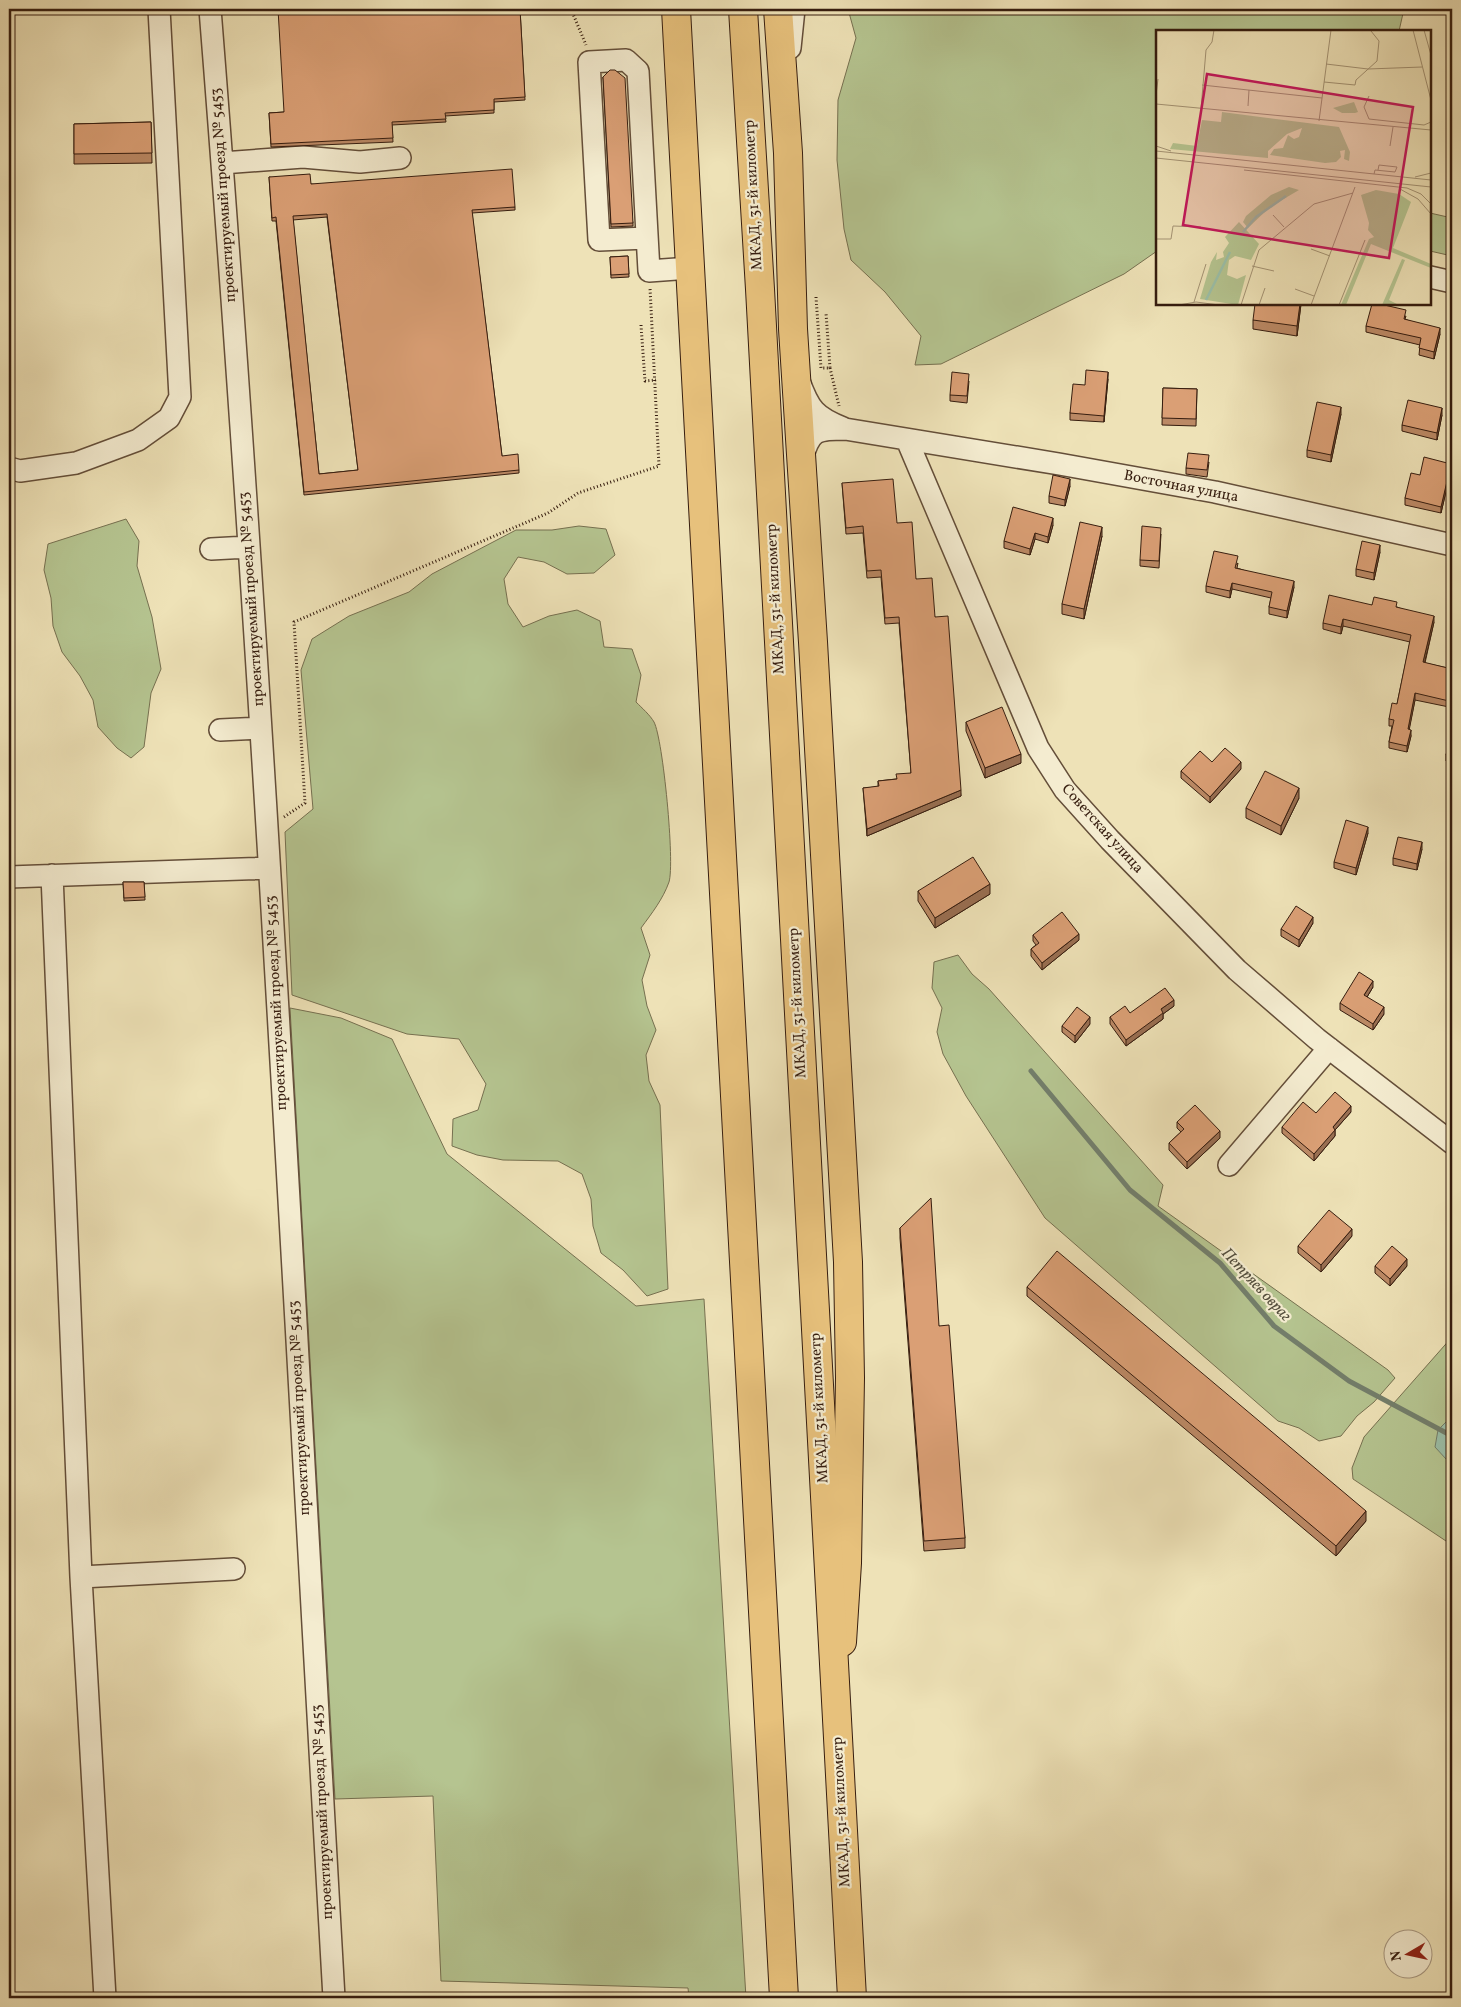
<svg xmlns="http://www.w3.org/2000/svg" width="1461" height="2007" font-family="Vollkorn,serif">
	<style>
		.green { fill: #b5c490; stroke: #767050 }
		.water { fill: #9bbfa8; stroke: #737e6b }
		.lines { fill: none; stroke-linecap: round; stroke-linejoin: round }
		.stream { stroke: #737e6b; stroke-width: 5 }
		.minor-casing { stroke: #644e39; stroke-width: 24 }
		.major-casing { stroke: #361d0f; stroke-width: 30 }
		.highway-casing { stroke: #361d0f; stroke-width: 30 }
		.path { stroke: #361d0f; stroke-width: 3; stroke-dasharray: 1 2.5; stroke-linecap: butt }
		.minor { stroke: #f4ecd0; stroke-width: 21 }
		.major { stroke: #e7c17c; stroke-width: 28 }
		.highway { stroke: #e7c17c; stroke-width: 28 }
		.wall { fill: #bb8965; stroke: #361d0f; fill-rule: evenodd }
		.shaded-wall { fill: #996f52; stroke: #361d0f }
		.building { fill: #da9f75; stroke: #361d0f; fill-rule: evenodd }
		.labels { text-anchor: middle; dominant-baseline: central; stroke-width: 4.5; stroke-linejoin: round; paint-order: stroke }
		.street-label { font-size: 15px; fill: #361d0f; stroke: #f4ecd0 }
		.water-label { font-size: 16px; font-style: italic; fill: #544e3d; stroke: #f4ecd0 }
		.inset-river { fill: none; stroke: #9bbfa8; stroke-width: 2.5 }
		.inset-road { fill: none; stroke: #a49374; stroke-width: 1 }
		.view { fill: #c2185b; fill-opacity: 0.15; stroke: #c2185b; stroke-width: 2.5 }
		.inset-edge { fill: none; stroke: #361d0f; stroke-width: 2.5 }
	</style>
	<rect width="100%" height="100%" fill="#eee2b7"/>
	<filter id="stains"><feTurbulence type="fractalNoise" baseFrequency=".004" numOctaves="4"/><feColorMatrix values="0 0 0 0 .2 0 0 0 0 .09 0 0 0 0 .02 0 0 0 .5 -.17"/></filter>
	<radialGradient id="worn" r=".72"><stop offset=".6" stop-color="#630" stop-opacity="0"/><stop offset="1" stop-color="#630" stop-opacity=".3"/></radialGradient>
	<path class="green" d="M 848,9 L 1404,9 L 1399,31 L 1157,31 L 1157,251 L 1124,274 L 941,364 L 915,365 L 921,336 L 885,292 L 851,260 L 844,229 L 837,160 L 838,100 L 856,38 Z
		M 1430,213 L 1452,218 L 1452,256 L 1430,251 Z
		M 126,519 L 139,541 L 137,566 L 152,617 L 161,669 L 151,693 L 144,747 L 131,758 L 117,748 L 98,727 L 93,700 L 80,676 L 62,652 L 53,626 L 51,598 L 44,570 L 48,544 Z
		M 579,526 L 606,529 L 615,555 L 594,573 L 567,574 L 544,562 L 518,557 L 504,579 L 508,604 L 523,627 L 549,616 L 577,610 L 600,621 L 604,647 L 632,649 L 641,675 L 636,702 C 642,708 650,715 654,722 C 663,739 675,863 669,882 C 663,899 652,913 641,928 L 650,955 L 642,980 L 647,1006 L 656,1030 L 646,1055 L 649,1081 L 660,1105 L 668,1289 L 647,1296 L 623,1270 L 601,1253 L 593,1226 L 591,1199 L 582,1174 L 558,1161 L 503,1160 L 477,1155 L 452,1146 L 453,1119 L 478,1110 L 486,1084 L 459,1039 L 407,1034 L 292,995 L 285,832 L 313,809 L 301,670 L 312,639 L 349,616 L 409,592 L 432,574 L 516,530 L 552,530 Z
		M 958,955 L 972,974 L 989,989 L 1163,1185 L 1158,1206 L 1388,1370 L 1395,1378 L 1374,1402 L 1357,1416 L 1341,1436 L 1319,1441 L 1299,1428 L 1278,1421 L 1045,1218 L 966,1096 L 943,1054 L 937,1032 L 942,1008 L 932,988 L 934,962 Z
		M 290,1008 L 341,1018 L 392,1039 L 447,1154 L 636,1306 L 704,1299 L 746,1998 L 689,1998 L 688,1988 L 441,1981 L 433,1796 L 335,1799 Z
		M 1452,1337 L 1452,1421 L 1448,1420 L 1446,1459 L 1452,1461 L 1452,1545 L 1353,1479 L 1352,1468 L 1364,1437 Z"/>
	<path class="water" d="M 1448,1420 L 1452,1421 L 1452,1461 L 1446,1459 L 1435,1447 L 1438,1430 Z"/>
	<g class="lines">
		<path class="stream" d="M 1031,1071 L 1130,1190 L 1220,1263 L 1274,1326 L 1349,1381 L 1452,1436"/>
		<g class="minor-casing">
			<path id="minor" d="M 210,9 C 263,671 296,1335 334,1998
				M 790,48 L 794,9
				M 222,163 L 303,157 L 360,162 L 400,158
				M 647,238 L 599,240 L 589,62 L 626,60 L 638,71 L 649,271 L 690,268
				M 1430,277 L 1452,282
				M 799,381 C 809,409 815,417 843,428
				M 907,440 L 1038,748 L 1065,790 L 1110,840 L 1237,970 L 1317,1039 L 1452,1143
				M 802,459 C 810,430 816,429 845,429 L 1059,464 L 1215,492 L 1452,545
				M 9,468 L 20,471 L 76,463 L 138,440 L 169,418 L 180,397 L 159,9
				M 211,549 L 248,547
				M 220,730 L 260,728
				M 52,875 L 81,1577 L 105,1998
				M 9,877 L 269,868
				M 1229,1165 L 1329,1048
				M 81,1577 L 234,1569"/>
		</g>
		<g class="major-casing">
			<path id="major" d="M 778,9 L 788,153 L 793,329 L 813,642 L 848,1262 L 850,1378 L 847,1563 L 842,1642"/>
		</g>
		<g class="highway-casing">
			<path id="highway" d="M 676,9 L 784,1998
				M 743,9 L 760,289 L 852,1998"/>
		</g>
		<path class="path" d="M 571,9 L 586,45
			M 816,297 L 821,368 L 830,368 L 826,313
			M 641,325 L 645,381 L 656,380
			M 830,368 L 839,406
			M 284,817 L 305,803 L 294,622 L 548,513 L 578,493 L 659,466 L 650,288"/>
		<use href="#minor" class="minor"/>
		<use href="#major" class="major"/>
		<use href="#highway" class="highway"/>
	</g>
	<path class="wall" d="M 520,9 L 525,100 L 494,102 L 494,113 L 445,116 L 446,122 L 392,125 L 393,142 L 271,147 L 269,113 L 284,112 Z
		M 603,77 L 633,223 L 633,226 L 611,227 Z
		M 151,122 L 152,163 L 74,164 L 74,124 Z
		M 269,177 L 311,184 L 515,207 L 515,210 L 472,213 L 502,456 L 519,470 L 519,473 L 304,495 L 276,221 L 272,221 ZM 327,217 L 358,470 L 319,474 L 293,220 Z
		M 628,256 L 629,277 L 611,278 L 610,257 Z
		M 1301,304 L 1297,336 L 1253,329 L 1253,320 Z
		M 1406,316 L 1405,319 L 1440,334 L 1434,359 L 1419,355 L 1420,345 L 1366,332 L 1366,326 Z
		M 1108,379 L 1104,422 L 1070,420 L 1070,413 L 1085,385 Z
		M 969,381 L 967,403 L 950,401 L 950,395 Z
		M 1163,388 L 1197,389 L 1196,426 L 1162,425 Z
		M 1341,414 L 1331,462 L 1307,457 L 1307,450 Z
		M 1442,415 L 1437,440 L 1402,431 L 1402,425 Z
		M 1209,462 L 1207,477 L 1186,474 L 1186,468 Z
		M 1451,470 L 1441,513 L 1405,505 L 1405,498 L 1420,475 Z
		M 842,483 L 897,523 L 916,579 L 935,617 L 961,796 L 867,836 L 863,788 L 878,787 L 878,781 L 896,779 L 911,773 L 899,623 L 885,624 L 881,577 L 867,578 L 863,533 L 846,534 Z
		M 1070,486 L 1065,506 L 1049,503 L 1049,496 Z
		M 1053,525 L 1048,543 L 1035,539 L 1030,555 L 1004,548 L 1004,541 Z
		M 1161,534 L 1159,568 L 1140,566 L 1140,560 Z
		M 1102,536 L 1084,619 L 1062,614 L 1062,604 Z
		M 1380,552 L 1374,580 L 1356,576 L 1356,569 Z
		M 1238,563 L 1237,568 L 1294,587 L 1287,618 L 1269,614 L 1269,607 L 1271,598 L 1232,589 L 1230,598 L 1206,592 L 1206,586 Z
		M 1372,605 L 1397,607 L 1434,622 L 1425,663 L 1452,669 L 1449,707 L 1415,700 L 1409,729 L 1411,736 L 1407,752 L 1389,748 L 1389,742 L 1392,726 L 1389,726 L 1389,719 L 1397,704 L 1410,642 L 1343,626 L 1341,634 L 1323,629 L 1323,623 Z
		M 966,722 L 1021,763 L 985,778 L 966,731 Z
		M 1452,736 L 1452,762 L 1446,761 L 1446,755 Z
		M 1212,762 L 1241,769 L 1210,803 L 1181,778 L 1181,771 Z
		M 1299,798 L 1281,835 L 1246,818 L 1246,808 Z
		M 1368,833 L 1356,875 L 1334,868 L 1334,862 Z
		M 1422,849 L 1417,870 L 1393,865 L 1393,858 Z
		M 123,882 L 144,882 L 145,900 L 124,901 Z
		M 918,891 L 990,894 L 935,928 L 918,901 Z
		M 1313,923 L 1299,947 L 1281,936 L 1281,929 Z
		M 1033,935 L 1079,940 L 1042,970 L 1031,956 L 1031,949 L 1036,945 L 1033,941 Z
		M 1373,987 L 1367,997 L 1384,1014 L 1373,1030 L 1340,1010 L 1340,1003 Z
		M 1174,1006 L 1163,1014 L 1163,1019 L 1126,1046 L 1110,1024 L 1110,1017 Z
		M 1090,1024 L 1075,1043 L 1062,1032 L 1062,1026 Z
		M 1452,1093 L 1452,1109 L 1448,1107 L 1448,1100 Z
		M 1351,1112 L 1335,1130 L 1335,1136 L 1314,1161 L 1282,1133 L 1282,1127 L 1316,1113 Z
		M 1177,1122 L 1220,1138 L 1187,1169 L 1169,1150 L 1169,1143 L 1181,1132 L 1177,1128 Z
		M 900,1228 L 939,1326 L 965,1538 L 965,1548 L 924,1551 L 900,1238 Z
		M 1352,1236 L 1321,1272 L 1298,1253 L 1298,1246 Z
		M 1375,1266 L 1407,1266 L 1390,1286 L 1375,1273 Z
		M 1027,1287 L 1366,1521 L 1336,1556 L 1027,1296 Z"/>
	<path class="shaded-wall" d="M 1300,304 L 1301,304 L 1297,336 L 1297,326 Z
		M 1440,328 L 1440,334 L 1434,359 L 1434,352 Z
		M 1108,372 L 1108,379 L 1104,422 L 1104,416 Z
		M 1341,407 L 1341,414 L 1331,462 L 1331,455 Z
		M 1442,408 L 1442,415 L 1437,440 L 1437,433 Z
		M 1451,464 L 1451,470 L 1441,513 L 1441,507 Z
		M 1070,479 L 1070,486 L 1065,506 L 1065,500 Z
		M 1053,518 L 1053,525 L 1048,543 L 1048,537 Z
		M 1102,527 L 1102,536 L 1084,619 L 1084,609 Z
		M 1035,533 L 1035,539 L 1030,555 L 1030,549 Z
		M 1380,545 L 1380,552 L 1374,580 L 1374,573 Z
		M 1294,581 L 1294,587 L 1287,618 L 1287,611 Z
		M 1232,583 L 1232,589 L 1230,598 L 1230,591 Z
		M 1434,616 L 1434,622 L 1423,669 L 1423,662 Z
		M 1343,619 L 1343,626 L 1341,634 L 1341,627 Z
		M 1452,686 L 1452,693 L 1449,707 L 1449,701 Z
		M 1415,693 L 1415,700 L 1408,736 L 1408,729 Z
		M 1411,730 L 1411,736 L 1407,752 L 1407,746 Z
		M 1021,754 L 1021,763 L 985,778 L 985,768 Z
		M 1241,762 L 1241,769 L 1210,803 L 1210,797 Z
		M 1299,788 L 1299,798 L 1281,835 L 1281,826 Z
		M 961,790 L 961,796 L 867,836 L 867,829 Z
		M 1368,827 L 1368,833 L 1356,875 L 1356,868 Z
		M 1422,842 L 1422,849 L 1417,870 L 1417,864 Z
		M 990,884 L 990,894 L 935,928 L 935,918 Z
		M 1313,917 L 1313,923 L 1299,947 L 1299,940 Z
		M 1079,934 L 1079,940 L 1042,970 L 1042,963 Z
		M 1373,981 L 1373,987 L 1364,1002 L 1364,995 Z
		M 1174,1000 L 1174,1006 L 1163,1014 L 1163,1019 L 1126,1046 L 1126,1040 L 1161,1009 Z
		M 1384,1007 L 1384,1014 L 1373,1030 L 1373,1024 Z
		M 1090,1017 L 1090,1024 L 1075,1043 L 1075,1036 Z
		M 1351,1106 L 1351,1112 L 1335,1130 L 1335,1136 L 1314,1161 L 1314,1154 L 1333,1127 Z
		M 1220,1131 L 1220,1138 L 1187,1169 L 1187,1162 Z
		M 1352,1229 L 1352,1236 L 1321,1272 L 1321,1265 Z
		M 1407,1259 L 1407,1266 L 1390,1286 L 1390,1279 Z
		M 1366,1511 L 1366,1521 L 1336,1556 L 1336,1546 Z"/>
	<path class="building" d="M 278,9 L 520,9 L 525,97 L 494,99 L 494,110 L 445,113 L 446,119 L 392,122 L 393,138 L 271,144 L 269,113 L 284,112 Z
		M 610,70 L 615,70 L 625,78 L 633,223 L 611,224 L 603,77 Z
		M 151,122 L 152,153 L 74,154 L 74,124 Z
		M 512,169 L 515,207 L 472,210 L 502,456 L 518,454 L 519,470 L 304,492 L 276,217 L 272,218 L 269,177 L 310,174 L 311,184 ZM 327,214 L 358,470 L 319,474 L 293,216 Z
		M 628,256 L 629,274 L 611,275 L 610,257 Z
		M 1255,304 L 1300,304 L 1297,326 L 1253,320 Z
		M 1372,304 L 1380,304 L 1406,310 L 1404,319 L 1440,328 L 1434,352 L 1419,348 L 1421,338 L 1366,326 Z
		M 1086,370 L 1108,372 L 1104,416 L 1070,413 L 1073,384 L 1085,385 Z
		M 952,372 L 969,374 L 967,396 L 950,395 Z
		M 1163,388 L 1197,389 L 1196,419 L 1162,418 Z
		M 1408,400 L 1442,408 L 1437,433 L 1402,425 Z
		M 1317,402 L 1341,407 L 1331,455 L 1307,450 Z
		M 1188,453 L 1209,455 L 1207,470 L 1186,468 Z
		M 1424,457 L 1451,464 L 1441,507 L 1405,498 L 1411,473 L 1420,475 Z
		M 1053,475 L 1070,479 L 1065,500 L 1049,496 Z
		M 893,479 L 897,523 L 912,522 L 916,579 L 932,578 L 935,617 L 948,616 L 961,790 L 867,829 L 863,788 L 879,786 L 878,781 L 897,779 L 896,774 L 911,773 L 899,617 L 885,618 L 881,570 L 867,571 L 863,526 L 846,528 L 842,483 Z
		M 1013,507 L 1053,518 L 1048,537 L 1035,533 L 1030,549 L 1004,541 Z
		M 1080,522 L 1102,527 L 1084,609 L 1062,604 Z
		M 1142,526 L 1161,528 L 1159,561 L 1140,560 Z
		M 1362,541 L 1380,545 L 1374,573 L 1356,569 Z
		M 1214,551 L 1238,556 L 1235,568 L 1294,581 L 1287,611 L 1269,607 L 1272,592 L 1232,583 L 1230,591 L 1206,586 Z
		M 1329,595 L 1372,605 L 1374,597 L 1397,602 L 1396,607 L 1434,616 L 1423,662 L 1452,669 L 1452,686 L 1449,701 L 1415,693 L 1408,729 L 1411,730 L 1407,746 L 1389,742 L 1394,720 L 1389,719 L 1392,703 L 1397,704 L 1411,635 L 1343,619 L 1341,627 L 1323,623 Z
		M 1002,707 L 1021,754 L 985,768 L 966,722 Z
		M 1450,736 L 1452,736 L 1452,756 L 1446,755 Z
		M 1225,748 L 1241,762 L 1210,797 L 1181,771 L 1200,751 L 1212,762 Z
		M 1265,771 L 1299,788 L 1281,826 L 1246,808 Z
		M 1346,820 L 1368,827 L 1356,868 L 1334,862 Z
		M 1398,837 L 1422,842 L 1417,864 L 1393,858 Z
		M 973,857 L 990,884 L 935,918 L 918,891 Z
		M 123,882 L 144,882 L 145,897 L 124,898 Z
		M 1296,906 L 1313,917 L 1299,940 L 1281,929 Z
		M 1062,912 L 1079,934 L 1042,963 L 1031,949 L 1039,943 L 1033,935 Z
		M 1359,972 L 1373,981 L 1364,995 L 1384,1007 L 1373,1024 L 1340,1003 Z
		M 1165,988 L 1174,1000 L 1161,1009 L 1163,1013 L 1126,1040 L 1110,1017 L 1125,1006 L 1130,1013 Z
		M 1077,1007 L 1090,1017 L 1075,1036 L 1062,1026 Z
		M 1335,1092 L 1351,1106 L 1333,1127 L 1335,1130 L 1314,1154 L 1282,1127 L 1303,1102 L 1316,1113 Z
		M 1452,1093 L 1452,1103 L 1448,1100 Z
		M 1195,1105 L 1220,1131 L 1187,1162 L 1169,1143 L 1184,1129 L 1177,1122 Z
		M 931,1198 L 939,1326 L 949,1325 L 965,1538 L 924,1541 L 900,1228 Z
		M 1329,1210 L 1352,1229 L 1321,1265 L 1298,1246 Z
		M 1392,1246 L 1407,1259 L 1390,1279 L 1375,1266 Z
		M 1057,1251 L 1366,1511 L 1336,1546 L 1027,1287 Z"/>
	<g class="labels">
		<g class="street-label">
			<text transform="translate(224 195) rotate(-94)">проектируемый проезд № 5453</text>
			<text transform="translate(754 195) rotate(-93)">МКАД, 31-й километр</text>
			<text transform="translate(1181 487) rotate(11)">Восточная улица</text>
			<text transform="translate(252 599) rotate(-94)">проектируемый проезд № 5453</text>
			<text transform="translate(776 599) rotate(-93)">МКАД, 31-й километр</text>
			<text transform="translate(1102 829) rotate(48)">Советская улица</text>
			<text transform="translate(277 1003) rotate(-93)">проектируемый проезд № 5453</text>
			<text transform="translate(798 1003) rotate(-93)">МКАД, 31-й километр</text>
			<text transform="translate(300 1408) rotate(-93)">проектируемый проезд № 5453</text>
			<text transform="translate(820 1408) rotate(-93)">МКАД, 31-й километр</text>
			<text transform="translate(323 1812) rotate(-93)">проектируемый проезд № 5453</text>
			<text transform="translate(842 1812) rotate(-93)">МКАД, 31-й километр</text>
		</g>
		<g class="water-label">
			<text transform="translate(1256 1285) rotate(47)">Петряев овраг</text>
		</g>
	</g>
	<g transform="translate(1156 30)">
		<rect width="275" height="275" fill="#eee2b7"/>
		<path d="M 198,72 L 202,82 L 199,83 L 186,83 L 177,78 ZM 66,82 L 183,97 L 194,122 L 193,131 L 188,129 L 189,120 L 184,121 L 185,127 L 180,132 L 169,133 L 114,125 L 118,119 L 127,118 L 132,105 L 138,109 L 143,107 L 146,98 L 131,104 L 112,121 L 112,128 L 14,119 L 17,113 L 41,116 L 46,90 L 65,92 ZM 133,157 L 143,160 L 114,177 L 92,198 L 87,192 L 90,186 L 115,165 ZM 220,160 L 243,164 L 255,172 L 237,218 L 275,234 L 275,238 L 215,214 L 190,275 L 185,275 L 213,209 L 218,207 L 212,200 L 213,193 L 205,165 ZM 83,192 L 103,214 L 95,230 L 79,226 L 73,230 L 71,245 L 81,249 L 90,245 L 82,275 L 44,269 L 55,232 L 61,222 L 60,230 L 68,227 L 67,222 L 73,213 L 69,207 ZM 246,229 L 249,230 L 233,270 L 243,275 L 226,275 Z" fill="#b5c490"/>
		<path class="inset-river" d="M 87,202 L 100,187 L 130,166M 50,270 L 74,222"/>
		<path class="inset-road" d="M 257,0 L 275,70M 268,0 L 275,25M 170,34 L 212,39 L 266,37M 168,52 L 199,55 L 200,50 L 221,31 L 223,11 L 215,1M 46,55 L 166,68M 0,65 L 2,49M 213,66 L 208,77 L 213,89 L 268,95 L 275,92M 0,74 L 275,100M 92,76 L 93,60M 45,79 L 50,20 L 56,12 L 58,0M 163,91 L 175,0M 0,116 L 15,121M 234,116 L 237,97M 0,121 L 275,150M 0,128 L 275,157M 88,140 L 251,158 L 265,164 L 275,174M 222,140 L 223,135 L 241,137M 218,144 L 219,140 L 239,142 L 241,137M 259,147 L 275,143M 244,159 L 262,169 L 275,184M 117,185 L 128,197M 0,209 L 15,209 L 17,196 L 45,197M 155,219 L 174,226M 96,236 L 118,241M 139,259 L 158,266M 38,272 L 50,234M 23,275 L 40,272 L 63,275M 85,275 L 103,220 L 158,174 L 197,163M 103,275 L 109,258M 155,275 L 199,157M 183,275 L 209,210"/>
		<path class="view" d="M 51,44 L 257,77 L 233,228 L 27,195 Z"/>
		<rect width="275" height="275" class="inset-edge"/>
	</g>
	<rect width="1461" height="2007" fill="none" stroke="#eee2b7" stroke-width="30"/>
	<rect x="10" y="10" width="1441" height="1987" fill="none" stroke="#361d0f" stroke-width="2.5"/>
	<rect x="15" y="15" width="1431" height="1977" fill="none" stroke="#361d0f"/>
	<g transform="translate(1408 1954) rotate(261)"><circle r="24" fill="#f4ecd0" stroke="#a89983"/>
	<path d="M0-4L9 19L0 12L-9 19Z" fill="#8f2418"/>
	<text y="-8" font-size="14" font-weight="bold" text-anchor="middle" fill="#361d0f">N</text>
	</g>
	<rect width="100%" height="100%" filter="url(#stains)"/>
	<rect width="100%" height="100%" fill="url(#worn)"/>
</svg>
